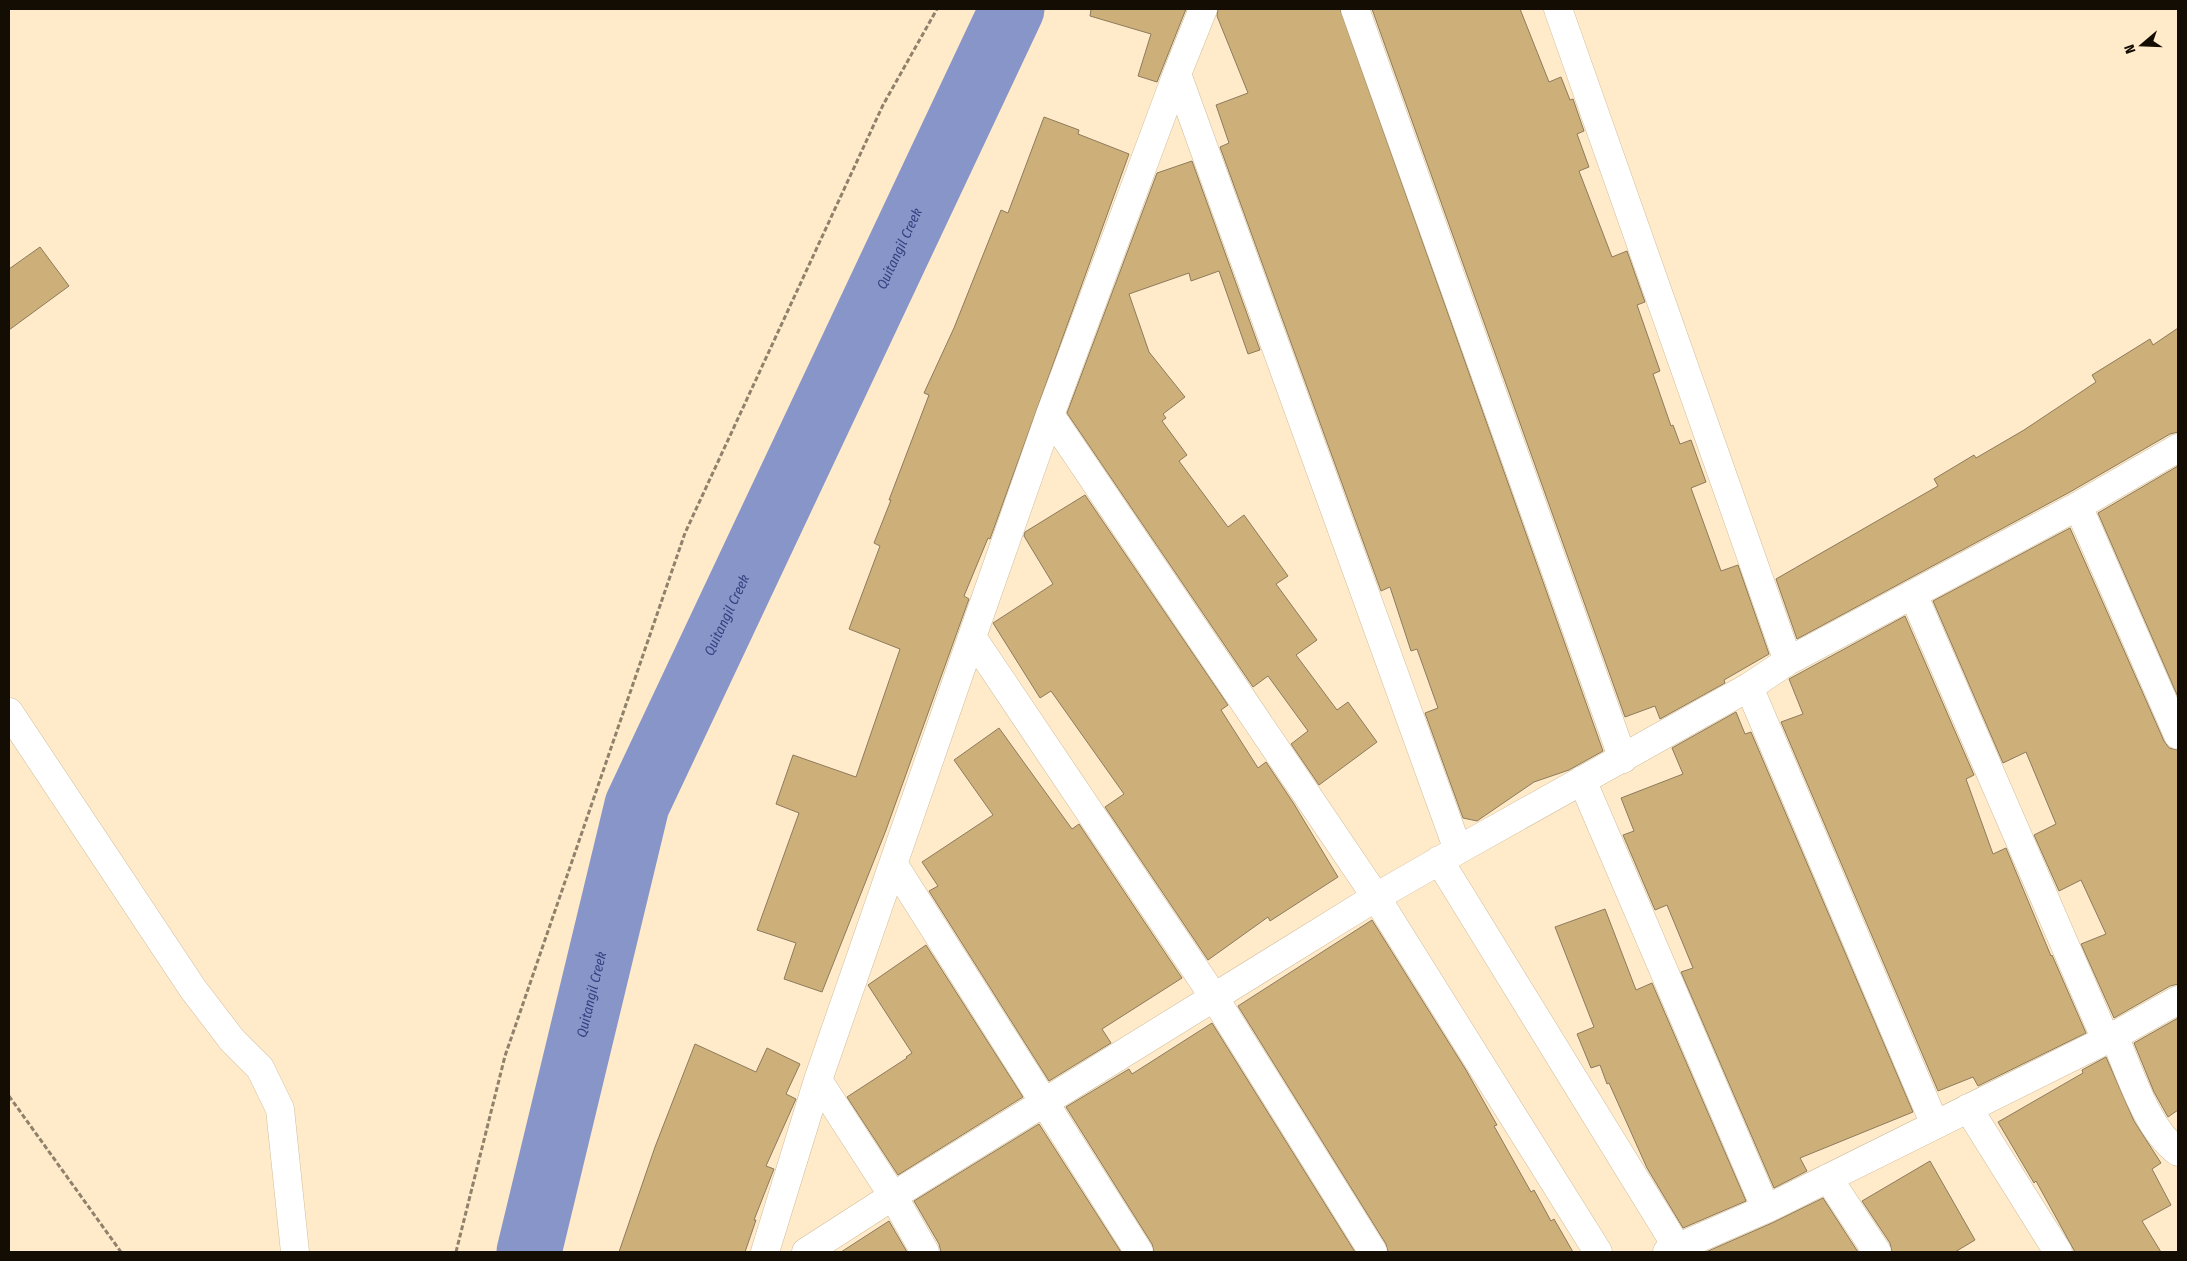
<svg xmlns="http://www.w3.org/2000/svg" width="2187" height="1261" font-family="'Fira Sans Condensed',sans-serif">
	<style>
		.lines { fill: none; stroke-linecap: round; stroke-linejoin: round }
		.river { stroke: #8795c8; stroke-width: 65 }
		.building { fill: #cdaf7a; stroke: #8d7b5d }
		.street-casing { stroke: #d0bd9c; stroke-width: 29 }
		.path { stroke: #8f816b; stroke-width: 3; stroke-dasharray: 5 2.5; stroke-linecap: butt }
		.street { stroke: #fff; stroke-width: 28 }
		.labels { text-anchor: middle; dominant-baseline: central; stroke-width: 4.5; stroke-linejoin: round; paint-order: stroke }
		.water-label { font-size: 14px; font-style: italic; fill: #354282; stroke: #ffebc9 }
	</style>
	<rect width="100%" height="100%" fill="#ffebc9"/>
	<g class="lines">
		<path class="river" id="s1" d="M 529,1252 L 637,805 L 1012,9"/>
	</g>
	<path class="building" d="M 1091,9 L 1186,9 L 1157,82 L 1138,76 L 1151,34 L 1090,16 Z
		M 1218,9 L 1340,9 L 1603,751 L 1569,770 L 1534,782 L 1477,821 L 1463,818 L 1425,713 L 1438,708 L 1417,649 L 1411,651 L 1390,587 L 1381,591 L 1220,147 L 1229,143 L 1216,105 L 1248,93 L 1217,16 Z
		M 1372,9 L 1520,9 L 1549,82 L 1561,77 L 1570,100 L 1573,99 L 1584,131 L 1577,134 L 1589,167 L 1579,171 L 1612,257 L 1627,251 L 1645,302 L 1637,305 L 1660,371 L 1653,374 L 1671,426 L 1673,425 L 1680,444 L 1691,440 L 1706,482 L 1691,488 L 1721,571 L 1738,565 L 1769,654 L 1724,680 L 1725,683 L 1660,719 L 1655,706 L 1625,717 Z
		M 1044,117 L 1079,130 L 1078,134 L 1129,154 L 990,539 L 988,538 L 964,596 L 969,599 L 886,830 L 822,992 L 784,979 L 796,943 L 757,930 L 799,813 L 776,804 L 793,755 L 856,777 L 900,649 L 849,629 L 880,546 L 874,543 L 891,500 L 889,500 L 929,395 L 924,393 L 954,328 L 1001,210 L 1008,213 Z
		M 1192,161 L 1260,350 L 1248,354 L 1219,271 L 1191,281 L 1189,273 L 1129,294 L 1149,352 L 1185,397 L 1163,414 L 1166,418 L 1162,421 L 1187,455 L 1179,461 L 1228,527 L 1244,515 L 1288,576 L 1276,584 L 1317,640 L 1296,655 L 1337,710 L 1348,702 L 1377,742 L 1319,785 L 1291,744 L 1308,731 L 1268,676 L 1253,687 L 1067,413 L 1157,173 Z
		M 40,247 L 69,286 L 9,330 L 9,269 Z
		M 2178,328 L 2178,432 L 2170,434 L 2070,492 L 1797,639 L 1776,579 L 1938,486 L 1934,479 L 1974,455 L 1976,458 L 2024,430 L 2096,382 L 2092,375 L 2150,339 L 2153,345 Z
		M 2178,466 L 2178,697 L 2098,513 Z
		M 1085,495 L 1228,705 L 1221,710 L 1258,768 L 1266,762 L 1294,804 L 1338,877 L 1270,921 L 1268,917 L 1208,960 L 1105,807 L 1124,794 L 1051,691 L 1040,698 L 993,623 L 1053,584 L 1024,536 L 1025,532 Z
		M 2070,528 L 2164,741 L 2169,748 L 2178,750 L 2178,984 L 2170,986 L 2114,1018 L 2081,944 L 2106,934 L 2081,880 L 2059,891 L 2034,835 L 2056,824 L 2026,752 L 2003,763 L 1933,601 Z
		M 1905,616 L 1974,775 L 1966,779 L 1993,854 L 2006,848 L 2051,956 L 2052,955 L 2086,1033 L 1978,1086 L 1973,1077 L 1938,1091 L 1781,722 L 1803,714 L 1789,679 Z
		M 1736,712 L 1745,734 L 1751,732 L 1913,1112 L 1800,1158 L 1807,1171 L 1774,1188 L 1681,972 L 1693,968 L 1667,905 L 1655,910 L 1623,835 L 1634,831 L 1621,798 L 1683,774 L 1672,748 Z
		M 999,728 L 1072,829 L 1079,824 L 1182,978 L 1102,1029 L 1111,1043 L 1049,1081 L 929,891 L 938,886 L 922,862 L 993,815 L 954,760 Z
		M 1605,909 L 1636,990 L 1652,983 L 1746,1201 L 1683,1228 L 1647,1168 L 1609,1083 L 1607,1084 L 1600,1065 L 1591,1068 L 1577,1034 L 1594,1027 L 1555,927 Z
		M 1372,920 L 1466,1070 L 1497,1125 L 1494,1126 L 1531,1192 L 1534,1190 L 1551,1221 L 1554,1219 L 1573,1252 L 1388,1252 L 1386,1244 L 1238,1006 Z
		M 926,945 L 1023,1097 L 898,1175 L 847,1097 L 907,1058 L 906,1057 L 912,1053 L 868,985 Z
		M 2178,1018 L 2178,1110 L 2168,1117 L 2154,1092 L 2134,1043 Z
		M 1212,1023 L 1355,1252 L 1154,1252 L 1152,1244 L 1066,1107 L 1129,1069 L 1132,1074 Z
		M 695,1044 L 756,1072 L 767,1048 L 800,1064 L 786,1094 L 796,1099 L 766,1166 L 774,1169 L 754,1220 L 756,1220 L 745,1252 L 619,1252 L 655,1147 Z
		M 2106,1057 L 2134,1121 L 2161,1163 L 2152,1169 L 2171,1205 L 2142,1221 L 2161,1252 L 2075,1252 L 2036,1181 L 2034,1183 L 1998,1122 L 2083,1073 L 2082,1070 Z
		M 1039,1124 L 1121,1252 L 941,1252 L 939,1244 L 914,1201 Z
		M 1930,1161 L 1975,1240 L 1955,1252 L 1892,1252 L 1890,1243 L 1862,1201 Z
		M 1823,1198 L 1858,1252 L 1706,1252 L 1772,1223 Z
		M 889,1221 L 907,1252 L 841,1252 Z"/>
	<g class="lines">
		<g class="street-casing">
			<path id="street" d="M 1355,9 L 1623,759
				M 1558,9 L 1788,661
				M 1177,74 L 1458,850
				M 1050,415 L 1376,897 L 1598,1252
				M 2078,506 L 2178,735
				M 1913,594 L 2106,1040
				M 972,637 L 1214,997 L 1373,1252
				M 1749,687 L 1935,1125
				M 9,712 L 193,989 L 232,1040 L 260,1068 L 280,1109 L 295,1252
				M 1582,780 L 1766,1209
				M 1439,860 L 1680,1252
				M 894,865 L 1139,1252
				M 2114,1036 C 2130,1072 2146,1128 2178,1152
				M 818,1080 L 893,1196 L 925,1252
				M 1968,1108 L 2058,1252
				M 1828,1178 L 1877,1252
				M 765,1252 L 818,1080 L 972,637 L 1050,415 L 1177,74 L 1203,9
				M 806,1252 L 893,1196 L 1376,897 L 1458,850 L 1749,687 L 1788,661 L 2078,506 L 2178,448
				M 1667,1252 L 1766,1209 L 2114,1036 L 2178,1000"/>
		</g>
		<path class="path" d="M 9,1096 L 121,1252
			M 456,1252 L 505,1056 L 685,533 L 883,105 L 937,9"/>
		<use href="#street" class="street"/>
	</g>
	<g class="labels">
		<g class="water-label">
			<text stroke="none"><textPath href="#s1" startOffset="1075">Quitangil Creek</textPath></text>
			<text stroke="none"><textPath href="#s1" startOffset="670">Quitangil Creek</textPath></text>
			<text stroke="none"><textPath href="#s1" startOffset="265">Quitangil Creek</textPath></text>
		</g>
	</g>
	<rect width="2187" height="1261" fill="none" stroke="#140d03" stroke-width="20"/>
	<g transform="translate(2142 45) rotate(251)" stroke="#ffebc9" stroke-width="4" paint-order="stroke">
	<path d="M0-4L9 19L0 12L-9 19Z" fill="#140d03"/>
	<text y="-8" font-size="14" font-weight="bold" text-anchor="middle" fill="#140d03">N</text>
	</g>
</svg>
